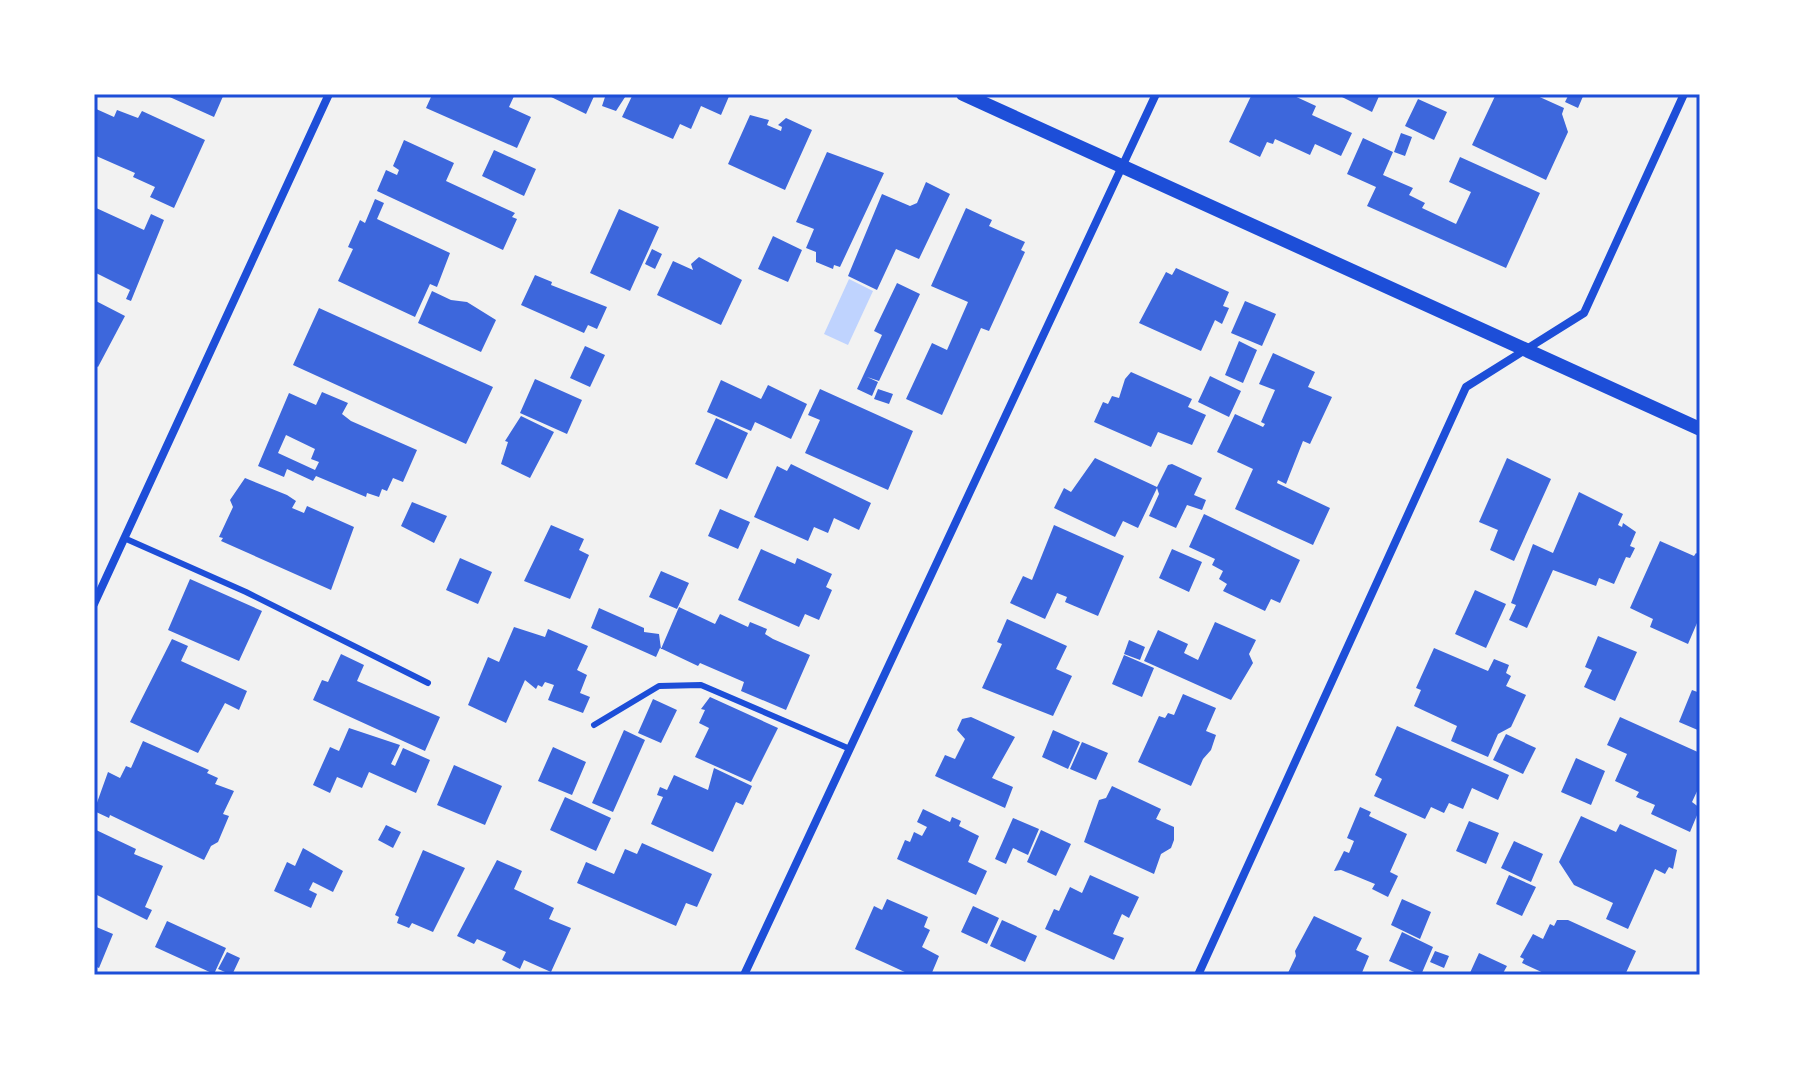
<svg xmlns="http://www.w3.org/2000/svg" width="1794" height="1069" font-family="'Alegreya Sans',sans-serif">
	<style>
		.water { fill: #bfd3fe }
		.building { fill: #3d67dc; fill-rule: evenodd }
		.lines { fill: none; stroke-linecap: round; stroke-linejoin: round }
		.service { stroke: #1d4ed8; stroke-width: 6 }
		.minor { stroke: #1d4ed8; stroke-width: 8 }
		.tertiary { stroke: #1d4ed8; stroke-width: 14 }
		.neatline { fill: none; stroke: #1d4ed8; stroke-width: 3 }
	</style>
	<rect width="100%" height="100%" fill="#f2f2f2"/>
	<path class="water" d="M 849,279 L 873,291 L 848,345 L 824,334 Z"/>
	<path class="building" d="M 163,94 L 224,94 L 214,117 Z
		M 424,94 L 515,94 L 509,107 L 531,117 L 517,148 L 426,108 L 431,97 Z
		M 545,94 L 595,94 L 586,114 Z
		M 606,94 L 627,94 L 616,111 L 602,106 Z
		M 633,94 L 730,94 L 721,115 L 701,106 L 691,129 L 680,124 L 673,139 L 622,117 Z
		M 1252,94 L 1290,94 L 1316,106 L 1312,115 L 1352,133 L 1341,156 L 1315,144 L 1310,155 L 1275,139 L 1273,144 L 1267,142 L 1260,157 L 1229,142 Z
		M 1343,94 L 1380,94 L 1372,112 L 1342,97 Z
		M 1496,94 L 1533,94 L 1564,108 L 1562,114 L 1568,132 L 1546,180 L 1472,145 Z
		M 1569,94 L 1584,94 L 1578,108 L 1565,102 Z
		M 1418,99 L 1447,112 L 1434,140 L 1405,126 Z
		M 94,108 L 114,117 L 117,110 L 138,118 L 142,111 L 205,140 L 174,208 L 150,197 L 155,187 L 133,177 L 135,173 L 94,155 Z
		M 750,115 L 769,120 L 767,125 L 781,131 L 782,127 L 778,125 L 786,118 L 812,130 L 785,190 L 728,164 Z
		M 1401,133 L 1412,137 L 1405,156 L 1394,152 Z
		M 1363,138 L 1393,152 L 1383,175 L 1413,188 L 1409,195 L 1425,203 L 1422,208 L 1456,224 L 1471,192 L 1449,182 L 1460,157 L 1540,193 L 1506,268 L 1367,206 L 1376,187 L 1347,174 Z
		M 404,140 L 454,163 L 446,181 L 515,213 L 512,217 L 517,219 L 503,250 L 377,191 L 386,170 L 397,175 L 399,170 L 393,166 Z
		M 494,150 L 536,169 L 524,196 L 482,176 Z
		M 827,152 L 884,173 L 840,267 L 834,265 L 833,269 L 816,262 L 816,252 L 806,248 L 814,229 L 796,222 Z
		M 926,182 L 950,194 L 919,259 L 896,249 L 877,290 L 848,276 L 882,194 L 910,206 L 917,203 Z
		M 375,199 L 384,203 L 377,219 L 450,253 L 437,287 L 430,284 L 415,317 L 338,281 L 353,249 L 348,247 L 360,220 L 365,223 Z
		M 94,207 L 144,230 L 151,214 L 164,220 L 131,301 L 126,299 L 130,290 L 94,272 Z
		M 966,208 L 992,220 L 989,226 L 1025,242 L 1021,250 L 1025,252 L 989,331 L 981,328 L 942,415 L 906,399 L 932,343 L 947,350 L 968,302 L 931,286 Z
		M 619,209 L 659,227 L 630,291 L 590,273 Z
		M 773,236 L 802,250 L 788,282 L 758,269 Z
		M 652,249 L 662,254 L 655,269 L 645,264 Z
		M 699,257 L 742,280 L 721,325 L 657,295 L 673,261 L 693,270 L 691,264 Z
		M 1176,268 L 1229,292 L 1223,306 L 1229,308 L 1222,324 L 1215,320 L 1201,351 L 1139,323 L 1166,272 L 1172,275 Z
		M 535,275 L 552,282 L 551,285 L 607,307 L 597,329 L 588,325 L 584,333 L 521,305 Z
		M 897,283 L 920,294 L 879,381 L 867,377 L 878,382 L 872,396 L 857,389 L 882,335 L 874,331 Z
		M 432,291 L 451,300 L 467,302 L 496,320 L 481,352 L 418,323 Z
		M 94,300 L 125,316 L 98,367 L 94,365 Z
		M 1245,301 L 1276,314 L 1262,346 L 1231,333 Z
		M 319,308 L 493,387 L 466,444 L 293,365 Z
		M 1239,341 L 1257,350 L 1243,383 L 1225,375 Z
		M 585,346 L 605,355 L 590,387 L 570,378 Z
		M 1273,353 L 1315,372 L 1308,387 L 1332,397 L 1310,444 L 1303,441 L 1286,484 L 1278,480 L 1277,483 L 1330,508 L 1313,545 L 1235,509 L 1253,469 L 1217,452 L 1235,414 L 1263,427 L 1265,424 L 1261,422 L 1275,390 L 1259,384 Z
		M 1131,372 L 1192,399 L 1188,407 L 1206,415 L 1192,445 L 1158,432 L 1151,447 L 1094,422 L 1103,402 L 1108,404 L 1112,396 L 1119,398 L 1125,379 Z
		M 1210,376 L 1241,391 L 1229,417 L 1198,402 Z
		M 535,379 L 582,400 L 567,434 L 520,413 Z
		M 721,380 L 761,399 L 768,385 L 807,404 L 791,439 L 755,422 L 751,431 L 707,412 Z
		M 820,389 L 913,431 L 888,490 L 805,453 L 820,420 L 808,415 Z
		M 878,389 L 893,394 L 889,404 L 874,399 Z
		M 322,392 L 348,403 L 342,414 L 351,421 L 417,450 L 403,482 L 393,478 L 387,491 L 382,489 L 379,497 L 367,493 L 366,497 L 316,476 L 313,481 L 287,469 L 284,477 L 258,466 L 289,393 L 316,405 ZM 286,435 L 315,449 L 311,459 L 319,462 L 315,470 L 278,453 Z
		M 521,416 L 554,432 L 530,478 L 501,464 L 508,442 L 505,441 Z
		M 716,418 L 748,433 L 727,479 L 695,464 Z
		M 1095,458 L 1157,487 L 1168,465 L 1172,464 L 1202,478 L 1194,495 L 1206,500 L 1202,510 L 1187,505 L 1176,528 L 1149,516 L 1159,494 L 1157,488 L 1138,528 L 1123,521 L 1115,537 L 1054,508 L 1064,488 L 1071,492 Z
		M 1507,458 L 1551,479 L 1514,561 L 1490,550 L 1498,530 L 1479,522 Z
		M 791,464 L 871,503 L 859,530 L 834,518 L 828,533 L 814,527 L 808,541 L 754,517 L 777,466 L 787,471 Z
		M 245,478 L 287,495 L 296,501 L 292,508 L 304,513 L 307,506 L 354,527 L 331,590 L 221,541 L 223,538 L 219,537 L 233,507 L 230,500 Z
		M 1579,492 L 1623,514 L 1618,525 L 1622,527 L 1623,523 L 1636,532 L 1630,546 L 1635,548 L 1630,558 L 1626,557 L 1614,584 L 1599,578 L 1596,586 L 1553,570 L 1527,628 L 1509,620 L 1516,605 L 1511,603 L 1533,544 L 1553,553 Z
		M 412,502 L 447,516 L 434,543 L 401,526 Z
		M 720,509 L 750,522 L 738,549 L 708,536 Z
		M 1204,514 L 1300,560 L 1280,603 L 1271,599 L 1265,611 L 1223,591 L 1227,584 L 1219,579 L 1223,571 L 1212,565 L 1215,559 L 1189,547 Z
		M 551,525 L 584,539 L 579,550 L 589,555 L 570,599 L 524,581 Z
		M 1054,525 L 1124,556 L 1098,616 L 1065,602 L 1067,597 L 1057,593 L 1045,619 L 1010,603 L 1023,576 L 1032,580 Z
		M 1660,541 L 1694,556 L 1696,553 L 1700,555 L 1700,616 L 1688,644 L 1650,627 L 1653,619 L 1630,608 Z
		M 761,549 L 795,564 L 797,558 L 832,574 L 826,587 L 832,590 L 819,620 L 805,614 L 799,627 L 738,600 Z
		M 1172,549 L 1202,562 L 1189,592 L 1159,578 Z
		M 460,558 L 492,572 L 478,604 L 446,590 Z
		M 661,571 L 689,583 L 677,609 L 649,597 Z
		M 190,579 L 262,611 L 239,661 L 168,630 Z
		M 1475,590 L 1506,604 L 1486,648 L 1455,634 Z
		M 679,607 L 715,624 L 720,614 L 748,627 L 750,622 L 767,629 L 765,634 L 773,639 L 810,655 L 786,710 L 741,691 L 744,682 L 700,663 L 698,666 L 660,648 L 656,657 L 591,628 L 599,608 L 644,628 L 644,632 L 659,634 L 661,649 Z
		M 1007,619 L 1067,646 L 1056,669 L 1072,676 L 1053,716 L 982,688 L 1002,644 L 997,642 Z
		M 1215,622 L 1256,640 L 1249,654 L 1253,663 L 1231,700 L 1144,661 L 1158,630 L 1188,644 L 1184,653 L 1198,660 Z
		M 514,627 L 545,637 L 548,629 L 588,646 L 577,670 L 587,675 L 580,693 L 590,697 L 583,713 L 548,700 L 554,685 L 545,682 L 542,687 L 538,685 L 536,689 L 525,680 L 506,723 L 468,705 L 488,657 L 499,662 Z
		M 1598,636 L 1637,652 L 1615,701 L 1584,687 L 1592,670 L 1585,667 Z
		M 172,639 L 188,646 L 181,661 L 247,691 L 239,710 L 225,703 L 198,753 L 130,722 Z
		M 1129,640 L 1145,647 L 1140,660 L 1124,654 Z
		M 1434,648 L 1488,671 L 1494,659 L 1509,665 L 1506,673 L 1511,676 L 1506,686 L 1526,695 L 1511,727 L 1498,734 L 1488,757 L 1451,741 L 1457,726 L 1414,706 L 1421,690 L 1416,688 Z
		M 341,654 L 364,665 L 357,681 L 440,717 L 425,751 L 313,700 L 322,680 L 328,682 Z
		M 1124,655 L 1154,668 L 1142,697 L 1112,684 Z
		M 1692,690 L 1700,693 L 1700,731 L 1679,722 Z
		M 1183,694 L 1216,708 L 1206,731 L 1216,735 L 1211,750 L 1203,759 L 1191,786 L 1138,762 L 1159,716 L 1165,718 L 1168,713 L 1174,715 Z
		M 710,697 L 778,728 L 751,782 L 695,757 L 709,728 L 699,723 L 705,710 L 701,709 Z
		M 653,699 L 677,710 L 661,743 L 638,733 Z
		M 971,717 L 1015,737 L 992,778 L 1013,787 L 1005,808 L 935,776 L 945,755 L 955,759 L 965,739 L 957,730 L 962,719 Z
		M 1620,717 L 1700,753 L 1700,785 L 1692,802 L 1700,808 L 1690,832 L 1651,814 L 1655,805 L 1636,797 L 1639,792 L 1615,781 L 1627,754 L 1607,745 Z
		M 1397,726 L 1509,775 L 1498,800 L 1472,788 L 1463,809 L 1449,803 L 1444,813 L 1431,807 L 1425,819 L 1374,796 L 1382,779 L 1375,775 Z
		M 349,728 L 400,745 L 391,764 L 395,766 L 403,748 L 430,760 L 416,793 L 369,772 L 362,788 L 337,777 L 330,793 L 313,785 L 330,747 L 339,751 Z
		M 624,730 L 645,740 L 613,812 L 592,803 Z
		M 1053,730 L 1080,742 L 1068,769 L 1042,757 Z
		M 1506,734 L 1536,748 L 1523,774 L 1493,760 Z
		M 143,741 L 209,770 L 207,773 L 218,778 L 215,784 L 234,791 L 223,814 L 229,816 L 218,842 L 211,846 L 204,860 L 110,815 L 109,818 L 94,811 L 108,772 L 120,778 L 126,766 L 131,768 Z
		M 1082,742 L 1108,753 L 1096,780 L 1070,769 Z
		M 553,747 L 586,762 L 572,795 L 538,781 Z
		M 1576,758 L 1605,771 L 1591,805 L 1561,792 Z
		M 454,765 L 502,786 L 485,825 L 437,805 Z
		M 714,768 L 752,786 L 743,805 L 736,802 L 713,852 L 651,824 L 663,797 L 657,795 L 660,787 L 667,790 L 674,775 L 708,790 Z
		M 1112,786 L 1161,809 L 1156,819 L 1174,827 L 1174,840 L 1171,848 L 1161,854 L 1154,874 L 1084,842 L 1099,800 L 1106,798 Z
		M 565,797 L 611,818 L 596,851 L 550,830 Z
		M 1360,807 L 1371,812 L 1369,816 L 1407,834 L 1390,872 L 1398,876 L 1388,897 L 1372,889 L 1375,884 L 1341,870 L 1334,871 L 1344,851 L 1349,853 L 1354,841 L 1347,838 Z
		M 923,809 L 950,822 L 952,817 L 961,821 L 959,826 L 979,836 L 968,862 L 987,871 L 976,895 L 897,859 L 905,840 L 910,842 L 914,832 L 922,836 L 927,827 L 917,822 Z
		M 1581,816 L 1616,832 L 1620,824 L 1677,850 L 1673,869 L 1669,867 L 1665,874 L 1655,869 L 1628,929 L 1606,919 L 1613,903 L 1574,885 L 1559,862 Z
		M 1013,818 L 1039,829 L 1028,855 L 1013,848 L 1006,864 L 995,859 Z
		M 1469,821 L 1499,833 L 1486,864 L 1456,851 Z
		M 386,825 L 401,832 L 393,848 L 378,840 Z
		M 94,829 L 136,849 L 134,854 L 163,866 L 145,907 L 152,910 L 147,920 L 97,895 L 94,902 Z
		M 1041,830 L 1071,844 L 1056,876 L 1027,862 Z
		M 1514,841 L 1543,854 L 1531,882 L 1501,868 Z
		M 642,843 L 712,874 L 697,907 L 686,903 L 676,926 L 577,883 L 586,862 L 614,874 L 625,849 L 637,854 Z
		M 303,848 L 343,871 L 333,892 L 313,882 L 309,890 L 317,894 L 311,908 L 274,891 L 287,862 L 295,866 Z
		M 423,850 L 465,868 L 433,932 L 412,923 L 409,928 L 397,923 L 399,917 L 395,915 Z
		M 497,860 L 522,871 L 514,889 L 554,908 L 549,919 L 571,928 L 551,972 L 524,960 L 520,969 L 502,960 L 506,952 L 477,939 L 474,944 L 457,936 Z
		M 1090,875 L 1139,897 L 1129,918 L 1122,914 L 1113,934 L 1124,938 L 1114,960 L 1045,929 L 1054,909 L 1059,911 L 1070,887 L 1082,893 Z
		M 1509,875 L 1536,887 L 1522,916 L 1496,904 Z
		M 887,899 L 928,917 L 924,927 L 930,930 L 922,947 L 939,956 L 931,975 L 909,974 L 855,949 L 874,906 L 882,910 Z
		M 1402,899 L 1431,912 L 1420,939 L 1391,925 Z
		M 973,906 L 999,918 L 987,944 L 961,932 Z
		M 1314,916 L 1362,938 L 1356,950 L 1369,956 L 1361,975 L 1287,975 L 1296,956 L 1295,951 Z
		M 1002,920 L 1037,936 L 1025,962 L 990,946 Z
		M 1557,920 L 1568,920 L 1636,951 L 1625,975 L 1548,975 L 1522,963 L 1524,959 L 1520,957 L 1533,934 L 1543,939 L 1550,924 L 1554,926 Z
		M 167,921 L 226,948 L 214,974 L 155,947 Z
		M 94,926 L 113,934 L 99,968 L 94,966 Z
		M 1402,932 L 1433,947 L 1421,975 L 1389,961 Z
		M 1435,951 L 1449,956 L 1444,968 L 1430,962 Z
		M 227,952 L 240,958 L 232,975 L 218,969 Z
		M 1479,953 L 1507,966 L 1502,975 L 1469,975 Z"/>
	<g class="lines">
		<path class="service" d="M 124,538 L 246,592 L 428,683
			M 594,725 L 659,686 L 701,685 L 850,749"/>
		<path class="minor" d="M 94,604 L 329,94
			M 744,975 L 1156,94
			M 1198,975 L 1466,387 L 1584,313 L 1684,94"/>
		<path class="tertiary" d="M 963,94 L 1700,429"/>
	</g>
	<rect width="1794" height="1069" fill="none" stroke="#ffffff" stroke-width="192"/>
	<rect x="96" y="96" width="1602" height="877" class="neatline"/>
</svg>
